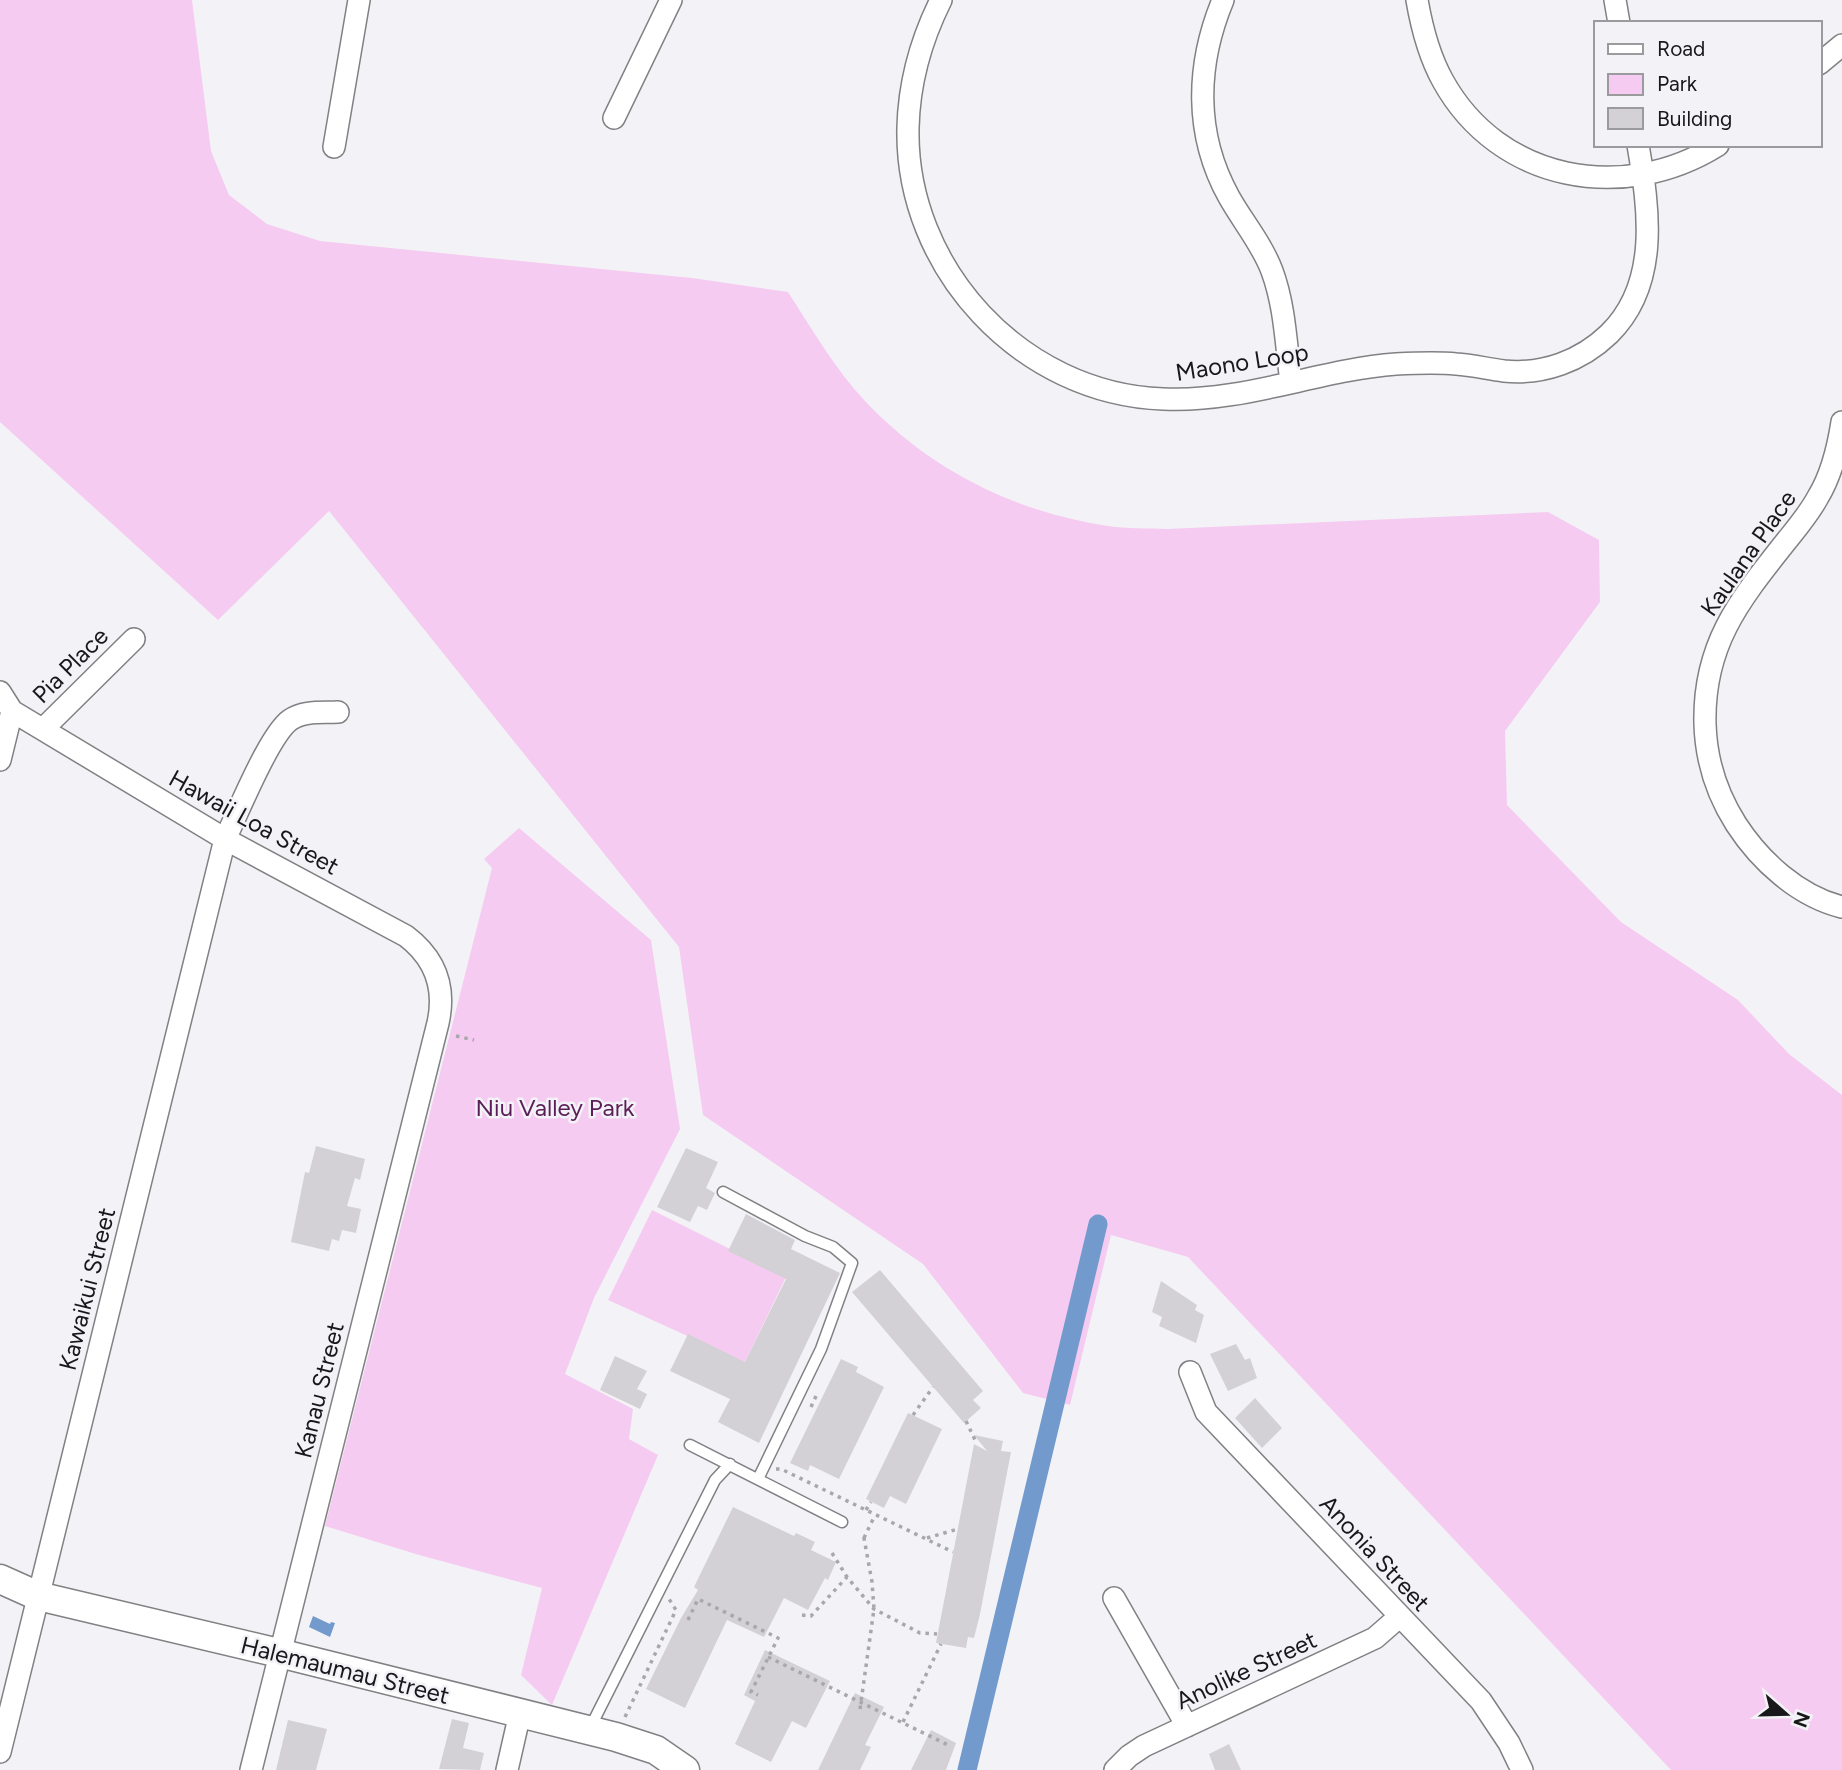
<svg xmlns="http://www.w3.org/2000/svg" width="1842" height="1770" font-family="Figtree,sans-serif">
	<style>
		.green { fill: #f6cbf1 }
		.water { fill: #729acd }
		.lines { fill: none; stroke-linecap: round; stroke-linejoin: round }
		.canal { stroke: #729acd; stroke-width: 19 }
		.building { fill: #d3d1d5 }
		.lane-casing { stroke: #818184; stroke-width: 13 }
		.street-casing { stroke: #818184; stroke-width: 24 }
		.secondary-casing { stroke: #818184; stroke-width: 31 }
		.path { stroke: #a8a8ab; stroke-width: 3.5; stroke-dasharray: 3.5 5; stroke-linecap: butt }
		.lane { stroke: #fff; stroke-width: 10 }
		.street { stroke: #fff; stroke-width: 21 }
		.secondary { stroke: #fff; stroke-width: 28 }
		.labels { text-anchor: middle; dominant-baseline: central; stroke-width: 5; stroke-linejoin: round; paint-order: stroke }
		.street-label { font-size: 24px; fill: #181719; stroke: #f3f3f7 }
		.park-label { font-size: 24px; fill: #5c1e59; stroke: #f3f3f7 }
	</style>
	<rect width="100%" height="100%" fill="#f3f3f7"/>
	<path class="green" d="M 0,0 L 192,0 L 211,151 L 229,195 L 267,224 L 320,241 L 692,278 L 788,292 C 812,329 835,369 865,401 C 930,470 1015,512 1108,526 C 1127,529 1147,528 1167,529 L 1548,512 L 1599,540 L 1600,602 L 1505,731 L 1507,805 L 1621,922 L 1738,1000 L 1789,1054 L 1842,1095 L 1842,1770 L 1671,1770 L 1188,1257 L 1111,1235 L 1070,1405 L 1023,1393 L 923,1264 L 703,1115 L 679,947 L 329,511 L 218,620 L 0,422 Z
		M 519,828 L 651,940 L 680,1129 L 594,1298 L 565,1374 L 633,1409 L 629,1439 L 658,1455 L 552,1705 L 521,1675 L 542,1588 L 419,1555 L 325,1526 L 492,868 L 484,859 Z
		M 652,1210 L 786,1277 L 745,1362 L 608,1300 Z"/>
	<path class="water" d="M 313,1616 L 330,1624 L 331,1622 L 335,1623 L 330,1637 L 309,1627 Z"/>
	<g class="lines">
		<path class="canal" d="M 967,1770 L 1098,1224"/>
	</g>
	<path class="building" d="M 316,1146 L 365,1159 L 360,1180 L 355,1178 L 347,1206 L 361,1209 L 356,1233 L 342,1230 L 339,1241 L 332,1239 L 329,1251 L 291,1242 L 305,1172 L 309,1173 Z
		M 686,1148 L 718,1162 L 706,1188 L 715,1193 L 707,1210 L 698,1206 L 690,1222 L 657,1207 Z
		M 746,1214 L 795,1240 L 791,1249 L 840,1273 L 759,1443 L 718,1422 L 730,1399 L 670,1371 L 688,1334 L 745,1362 L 786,1279 L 728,1251 Z
		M 880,1270 L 983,1391 L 973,1400 L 981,1408 L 964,1423 L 852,1292 Z
		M 1161,1281 L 1197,1305 L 1195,1310 L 1204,1315 L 1196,1343 L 1159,1326 L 1162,1317 L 1152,1312 Z
		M 1236,1344 L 1245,1360 L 1250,1358 L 1257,1378 L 1228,1391 L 1210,1354 Z
		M 615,1356 L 647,1371 L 637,1389 L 647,1394 L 640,1409 L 600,1390 Z
		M 841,1359 L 858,1367 L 856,1372 L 884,1387 L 839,1479 L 810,1465 L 808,1471 L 790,1463 Z
		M 1255,1398 L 1282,1428 L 1262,1448 L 1235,1418 Z
		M 908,1413 L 942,1429 L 906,1504 L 890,1496 L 884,1508 L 866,1499 Z
		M 974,1435 L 1003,1441 L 1001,1451 L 1011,1452 L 980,1614 L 974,1638 L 968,1637 L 966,1648 L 936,1643 L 974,1444 L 987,1451 Z
		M 733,1507 L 794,1536 L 796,1533 L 815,1542 L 811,1550 L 836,1562 L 828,1580 L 825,1578 L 808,1610 L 784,1598 L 764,1637 L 727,1620 L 685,1708 L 646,1689 L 681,1618 L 698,1590 L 694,1587 Z
		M 765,1650 L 830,1681 L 806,1728 L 792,1721 L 771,1762 L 735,1744 L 755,1701 L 744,1695 Z
		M 855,1693 L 884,1707 L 865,1745 L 871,1747 L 860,1770 L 818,1770 Z
		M 452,1719 L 469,1723 L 463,1748 L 484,1753 L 480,1770 L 439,1769 Z
		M 288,1720 L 327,1729 L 316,1770 L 276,1770 Z
		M 931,1730 L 956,1743 L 946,1770 L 911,1770 Z
		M 1229,1744 L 1241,1770 L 1215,1770 L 1209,1754 Z"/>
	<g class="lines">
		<g class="lane-casing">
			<path id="lane" d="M 723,1192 L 805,1236 L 833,1247 L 852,1263 L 821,1349 L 758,1479
				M 690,1445 L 842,1522
				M 590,1728 L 715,1480 L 730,1464"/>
		</g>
		<g class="street-casing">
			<path id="street" d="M 941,0 C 921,40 909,82 908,128 C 905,268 1021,394 1163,399 C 1242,403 1318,370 1396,364 C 1416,363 1436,362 1456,364 C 1472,365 1488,369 1504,371 C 1543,375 1581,361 1609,334 C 1660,284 1649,209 1638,145
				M 1223,0 C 1196,65 1194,134 1229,197 C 1243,222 1262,244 1272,271 C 1285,306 1286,345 1291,382
				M 1417,0 C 1422,29 1429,56 1443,81 C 1499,182 1624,204 1718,145
				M 1615,0 L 1619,23
				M 1819,64 L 1842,45
				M 614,118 L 671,0
				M 334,147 L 359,0
				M 1842,422 C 1838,448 1832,474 1818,497 C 1809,514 1796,529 1784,544 C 1738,602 1703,646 1705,724 C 1706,759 1717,794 1736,824 C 1760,861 1798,896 1842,907
				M 0,692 L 12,711 L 225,839 L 406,936 C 435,958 446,987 438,1023 L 251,1770
				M 43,729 L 134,639
				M 0,760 L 12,711
				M 1190,1372 L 1206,1412 L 1481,1701 L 1509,1743 L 1522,1770
				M 1114,1598 L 1187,1726
				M 0,1752 L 225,839 C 238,813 269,735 290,720 C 304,710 323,713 338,712
				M 507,1770 L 520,1713
				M 1115,1770 L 1129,1756 L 1144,1746 L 1375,1638 L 1399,1617"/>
		</g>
		<g class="secondary-casing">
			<path id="secondary" d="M 0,1579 L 38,1596 L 279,1653 L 616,1737 L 656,1750 L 685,1770"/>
		</g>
		<path class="path" d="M 456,1036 L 474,1040
			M 811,1407 L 817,1394
			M 913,1415 L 933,1387
			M 966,1421 L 975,1440
			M 776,1469 L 781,1469 L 953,1552
			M 866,1510 L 871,1502
			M 864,1538 L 875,1515
			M 927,1538 L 958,1529
			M 832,1553 L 847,1577 L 874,1609 L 920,1633 L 937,1634
			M 802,1615 L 811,1616 L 847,1577
			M 688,1620 L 698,1599 L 778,1638 L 751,1692 L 758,1695
			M 768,1657 L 948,1745
			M 860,1709 L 874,1609 L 872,1582 L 864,1538 L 865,1539
			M 625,1717 L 676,1610 L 669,1599
			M 903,1722 L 941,1644"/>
		<use href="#lane" class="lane"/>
		<use href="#street" class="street"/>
		<use href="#secondary" class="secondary"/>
	</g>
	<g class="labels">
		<g class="street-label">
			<text transform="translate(1242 362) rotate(-9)">Maono Loop</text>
			<text transform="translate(1748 553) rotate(-55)">Kaulana Place</text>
			<text transform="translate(70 665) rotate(-45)">Pia Place</text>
			<text transform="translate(254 822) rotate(29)">Hawaii Loa Street</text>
			<text transform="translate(87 1289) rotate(-76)">Kawaikui Street</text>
			<text transform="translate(319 1390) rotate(-76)">Kanau Street</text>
			<text transform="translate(1375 1553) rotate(47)">Anonia Street</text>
			<text transform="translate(345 1670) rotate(14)">Halemaumau Street</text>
			<text transform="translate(1246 1670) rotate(-25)">Anolike Street</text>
		</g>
		<g class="park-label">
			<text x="555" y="1107">Niu Valley Park</text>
		</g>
	</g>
	<rect x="1594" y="21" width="228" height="126" fill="#f3f3f7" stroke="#9b9b9e" stroke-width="2"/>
	<rect x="1608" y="44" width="35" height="10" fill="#ffffff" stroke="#9b9b9e" stroke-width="2"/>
	<text x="1657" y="56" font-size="21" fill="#181719">Road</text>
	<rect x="1608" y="74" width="35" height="21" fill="#f6cbf1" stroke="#9b9b9e" stroke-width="2"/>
	<text x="1657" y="91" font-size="21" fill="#181719">Park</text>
	<rect x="1608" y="108" width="35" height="21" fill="#d3d1d5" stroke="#9b9b9e" stroke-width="2"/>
	<text x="1657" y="126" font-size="21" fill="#181719">Building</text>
	<g transform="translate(1786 1714) rotate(110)" stroke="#f3f3f7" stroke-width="5" paint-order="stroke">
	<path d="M0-5L12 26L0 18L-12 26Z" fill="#181719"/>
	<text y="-10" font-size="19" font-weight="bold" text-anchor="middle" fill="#181719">N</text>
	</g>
</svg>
